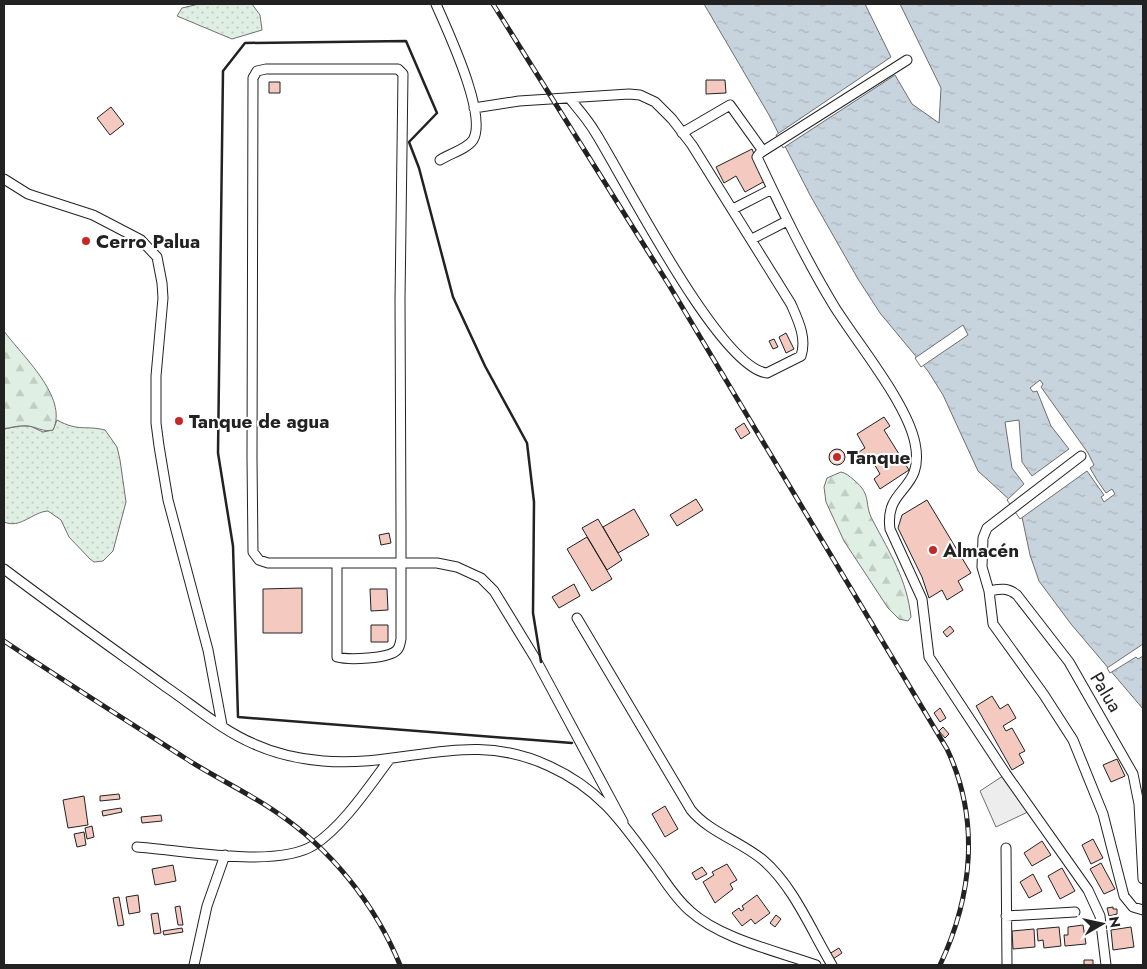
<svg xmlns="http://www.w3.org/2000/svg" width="1147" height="969" font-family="Jost,sans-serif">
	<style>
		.grass { fill: url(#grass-dots); stroke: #6f6f6f }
		.forest { fill: url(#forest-firs); stroke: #6f6f6f }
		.parking { fill: #ededed; stroke: #6f6f6f }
		.water { fill: url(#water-ripples); stroke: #6f6f6f }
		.pier { fill: #fff; stroke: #6f6f6f }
		.building { fill: #f3c9c0; stroke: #222 }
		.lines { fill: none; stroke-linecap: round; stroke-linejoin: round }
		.minor-casing { stroke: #222; stroke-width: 11 }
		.minor { stroke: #fff; stroke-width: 9 }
		.rail-casing { stroke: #222; stroke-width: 5 }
		.rail { stroke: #fff; stroke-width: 3; stroke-dasharray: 9; stroke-linecap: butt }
		.wall { stroke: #222; stroke-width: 2.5 }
		.poi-dot { fill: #c62828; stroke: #fff; stroke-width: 2 }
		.labels { text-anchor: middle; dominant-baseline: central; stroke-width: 4; stroke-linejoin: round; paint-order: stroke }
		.poi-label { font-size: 19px; font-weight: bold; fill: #222; stroke: #fff; text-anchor: start }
		.street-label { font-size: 19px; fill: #222; stroke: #fff }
	</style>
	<defs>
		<pattern id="grass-dots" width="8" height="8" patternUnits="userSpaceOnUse" patternTransform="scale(1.25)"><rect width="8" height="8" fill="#e0efe3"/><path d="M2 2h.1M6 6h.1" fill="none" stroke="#c0cdc2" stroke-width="1.8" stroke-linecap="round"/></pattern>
		<pattern id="forest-firs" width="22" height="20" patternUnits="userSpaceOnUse" patternTransform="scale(1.25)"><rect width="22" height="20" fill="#e0efe3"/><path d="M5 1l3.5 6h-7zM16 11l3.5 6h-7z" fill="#c0cdc2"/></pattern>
		<pattern id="water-ripples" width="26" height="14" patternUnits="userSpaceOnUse" patternTransform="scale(1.25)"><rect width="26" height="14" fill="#c7d3dd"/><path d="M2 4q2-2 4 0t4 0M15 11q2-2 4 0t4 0" fill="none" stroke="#abb5bd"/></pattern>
	</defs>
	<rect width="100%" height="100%" fill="#fff"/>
	<path class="grass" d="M 199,4 L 252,4 L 260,15 L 262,30 L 232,39 L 177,16 L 182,8 Z
		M 57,420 C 79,432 85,425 105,430 L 117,447 L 120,460 L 126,502 L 113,551 L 103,561 L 94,562 L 90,559 L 69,537 L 61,520 L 48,511 C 32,512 21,529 4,522 L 4,429 L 20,426 L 30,426 L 43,432 L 53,430 Z"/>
	<path class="forest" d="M 4,331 C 21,355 69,397 53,430 C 43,432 39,428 29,426 C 21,425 12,427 4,429 Z
		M 841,472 C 846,473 849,476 854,480 C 873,496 863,503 873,521 C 890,553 907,580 911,617 L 908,621 L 899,619 L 888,608 L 844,541 L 826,502 L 824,487 L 827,478 Z"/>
	<path class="parking" d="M 1006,774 L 1032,810 L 996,827 L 980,791 Z"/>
	<path class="water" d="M 704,4 L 1143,4 L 1143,709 L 1071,624 L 1039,581 L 1030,555 L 1022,517 L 1012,502 L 978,471 L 943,395 L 928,371 L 880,313 L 858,279 L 810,195 L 769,115 Z"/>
	<path class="pier" d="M 865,4 L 900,4 L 941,88 L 939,123 L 912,104 L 895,75 L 783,148 L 776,135 L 891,57 Z
		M 963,325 L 968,335 L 921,367 L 915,358 Z
		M 1040,380 L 1043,384 L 1041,387 L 1088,453 L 1094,465 L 1090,468 L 1097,480 L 1106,493 L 1112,489 L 1115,494 L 1104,502 L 1101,497 L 1104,495 L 1087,471 L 1020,519 L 1007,500 L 1024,484 L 1012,468 L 1005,422 L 1019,420 L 1022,462 L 1032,476 L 1069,449 L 1051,426 L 1037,391 L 1033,392 L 1030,388 Z
		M 1143,644 L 1143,656 L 1138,659 L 1136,657 L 1110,673 L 1107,668 Z"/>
	<path class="building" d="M 706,80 L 725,80 L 726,93 L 706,94 Z
		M 269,82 L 280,82 L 280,93 L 269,93 Z
		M 111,107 L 124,124 L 110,135 L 97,118 Z
		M 752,149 L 765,181 L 745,192 L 736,176 L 724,183 L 716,167 Z
		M 786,333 L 794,349 L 786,353 L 779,337 Z
		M 774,339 L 778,347 L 773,349 L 769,341 Z
		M 884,417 L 890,426 L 884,430 L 909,470 L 880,489 L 874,479 L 880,474 L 873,462 L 867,465 L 859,452 L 865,448 L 857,434 Z
		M175 421a4 4 0 1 1 8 0a4 4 0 1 1-8 0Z
		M 744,423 L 750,433 L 741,439 L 735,429 Z
		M829 457a8 8 0 1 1 16 0a8 8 0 1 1-16 0Z
		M 696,499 L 703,510 L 677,526 L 670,515 Z
		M 927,500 L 971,573 L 958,581 L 963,590 L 947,600 L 942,590 L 929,598 L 922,577 L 898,528 L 902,515 Z
		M 634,509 L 649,535 L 618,553 L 603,527 Z
		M 598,519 L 622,560 L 607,570 L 582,528 Z
		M 389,533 L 391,543 L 381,545 L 379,535 Z
		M 587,537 L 612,579 L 592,591 L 567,549 Z
		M 574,584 L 580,596 L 559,608 L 552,597 Z
		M 302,588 L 302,633 L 263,633 L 263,589 Z
		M 370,589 L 387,589 L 388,610 L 371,611 Z
		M 371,625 L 388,625 L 388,642 L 371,642 Z
		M 950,626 L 954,631 L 947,637 L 943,632 Z
		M 992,696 L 1000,709 L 1008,704 L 1016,718 L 1003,726 L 1006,731 L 1012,728 L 1025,751 L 1019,754 L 1024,763 L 1012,770 L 976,706 Z
		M 940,708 L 946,718 L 940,722 L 934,713 Z
		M 943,727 L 949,734 L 945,738 L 939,731 Z
		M 1117,759 L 1125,776 L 1111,782 L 1103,765 Z
		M 119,794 L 120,799 L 100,801 L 100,796 Z
		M 84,796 L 88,825 L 68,828 L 63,800 Z
		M 665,806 L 678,829 L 665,837 L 652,814 Z
		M 121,808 L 122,812 L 103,816 L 102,811 Z
		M 161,815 L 162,821 L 142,823 L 141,817 Z
		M 92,826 L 94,837 L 87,839 L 85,828 Z
		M 84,832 L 86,845 L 77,847 L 74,834 Z
		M 1093,839 L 1103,858 L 1091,864 L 1082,845 Z
		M 1042,841 L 1051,855 L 1032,866 L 1024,853 Z
		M 1101,863 L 1115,889 L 1104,894 L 1090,869 Z
		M 727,864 L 737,880 L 730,884 L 733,889 L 715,903 L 703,882 L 714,875 L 712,872 Z
		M 173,865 L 176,881 L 155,885 L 152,869 Z
		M 702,867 L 707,874 L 696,880 L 692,873 Z
		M 1062,868 L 1075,891 L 1060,899 L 1048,876 Z
		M 1033,874 L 1042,891 L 1029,898 L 1020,882 Z
		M 138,895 L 140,912 L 129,914 L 126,897 Z
		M 757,895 L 770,913 L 755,924 L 751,919 L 742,926 L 732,913 L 739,908 L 741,911 L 744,909 L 742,906 Z
		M 119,897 L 124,925 L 118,926 L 113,898 Z
		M 180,906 L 183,925 L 178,925 L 175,907 Z
		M 1113,907 L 1113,909 L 1117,909 L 1117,914 L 1109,916 L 1107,908 Z
		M 158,913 L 161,933 L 154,934 L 151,914 Z
		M 776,915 L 781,919 L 775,927 L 770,923 Z
		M 1083,925 L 1086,944 L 1065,946 L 1064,935 L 1068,935 L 1068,927 Z
		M 1059,927 L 1061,946 L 1044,948 L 1043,940 L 1038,941 L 1037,929 Z
		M 1131,927 L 1134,947 L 1113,950 L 1111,930 Z
		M 182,928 L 183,932 L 164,935 L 163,931 Z
		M 1034,929 L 1035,947 L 1013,949 L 1012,931 Z
		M 839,948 L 842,953 L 833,959 L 829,954 Z
		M 1084,960 L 1093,960 L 1093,965 L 1084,965 Z"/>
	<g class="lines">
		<g class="minor-casing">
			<path id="minor" d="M 436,4 C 447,30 488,115 473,140 C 467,149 449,154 440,160
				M 907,60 L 760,153 L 757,157 C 781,208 805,258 834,306 C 857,343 907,403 915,443 C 925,492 884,486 890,529 L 922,599 L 929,657 L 1006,774 L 1088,890 L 1100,916 L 1106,965
				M 474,108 L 519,101 L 629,94 L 640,95 L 655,102 L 672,119 L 692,145 L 791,304 C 798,320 807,338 801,356 L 767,373 C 719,368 623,176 595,132 C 588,120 579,110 570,99
				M 682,133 L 730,105 L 763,151
				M 4,179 L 28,194 L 93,215 L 141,240 L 157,257 L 162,283 L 163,298 L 156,376 L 156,423 L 159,446 L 168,500 L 208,650 L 222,725
				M 733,209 L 772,189
				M 752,239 L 787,221
				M 1081,456 L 987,528 L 983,538 L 982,567 L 989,591 L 993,624 L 1044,695 L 1073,740 L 1103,814 L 1124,896 L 1133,907 L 1143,910
				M 337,563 L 337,657 C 348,660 389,659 397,650 C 400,647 400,643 401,639 L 401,526 L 400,300 L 403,74 L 398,69 L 266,69 L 257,71 L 253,78 L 252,458 L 253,552 L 259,560 L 268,563 L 437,563 L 457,567 L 481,578 L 494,591 L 535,658 L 623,822
				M 4,569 C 57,609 112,648 166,687 C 194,706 223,731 254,744 C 276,754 300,759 323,761 C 406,768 468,728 549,766 C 602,790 624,825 657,870 C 667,884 676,899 690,911 C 721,939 777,951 816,965
				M 989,591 C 1000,589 1007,587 1017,595 L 1069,662 L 1133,774 L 1139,804 L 1143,879
				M 577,618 L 691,810 C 709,832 740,841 763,860 C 794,887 811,930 832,965
				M 137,847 C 181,850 277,869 314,845 C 343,826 368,788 389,760
				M 1006,848 L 1007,965
				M 1006,916 L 1075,912
				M 194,965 L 207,906 L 225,855"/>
		</g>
		<use href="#minor" class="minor"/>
		<g class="rail-casing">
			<path id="rail" d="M 493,4 L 669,285 L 947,749 C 980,819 973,895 940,965
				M 4,641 C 64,681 124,719 185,758 C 214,777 247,792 276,812 C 331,849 375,904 400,965"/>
		</g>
		<use href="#rail" class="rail"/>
		<path class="wall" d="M 541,662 L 533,613 L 534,502 L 527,443 L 485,366 L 453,297 L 419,168 L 409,142 L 437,113 L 406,41 L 245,43 L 223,71 L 218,453 L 233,546 L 238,717 L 572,743"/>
	</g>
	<g class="poi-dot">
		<circle cx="86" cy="241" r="5"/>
		<circle cx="179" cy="421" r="5"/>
		<circle cx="837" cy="457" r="5"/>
		<circle cx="933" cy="550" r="5"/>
	</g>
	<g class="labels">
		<g class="poi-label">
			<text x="96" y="241">Cerro Palua</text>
			<text x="189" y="421">Tanque de agua</text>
			<text x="847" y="457">Tanque</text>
			<text x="943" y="550">Almacén</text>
		</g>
		<g class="street-label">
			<text transform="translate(1106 692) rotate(59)">Palua</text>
		</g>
	</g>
	<rect width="1147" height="969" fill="none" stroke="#222222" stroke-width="10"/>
	<g transform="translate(1102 924) rotate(81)" stroke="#ffffff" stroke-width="4" paint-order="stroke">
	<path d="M0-4L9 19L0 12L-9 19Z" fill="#222222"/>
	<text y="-8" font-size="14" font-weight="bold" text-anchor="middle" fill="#222222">N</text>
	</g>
</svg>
